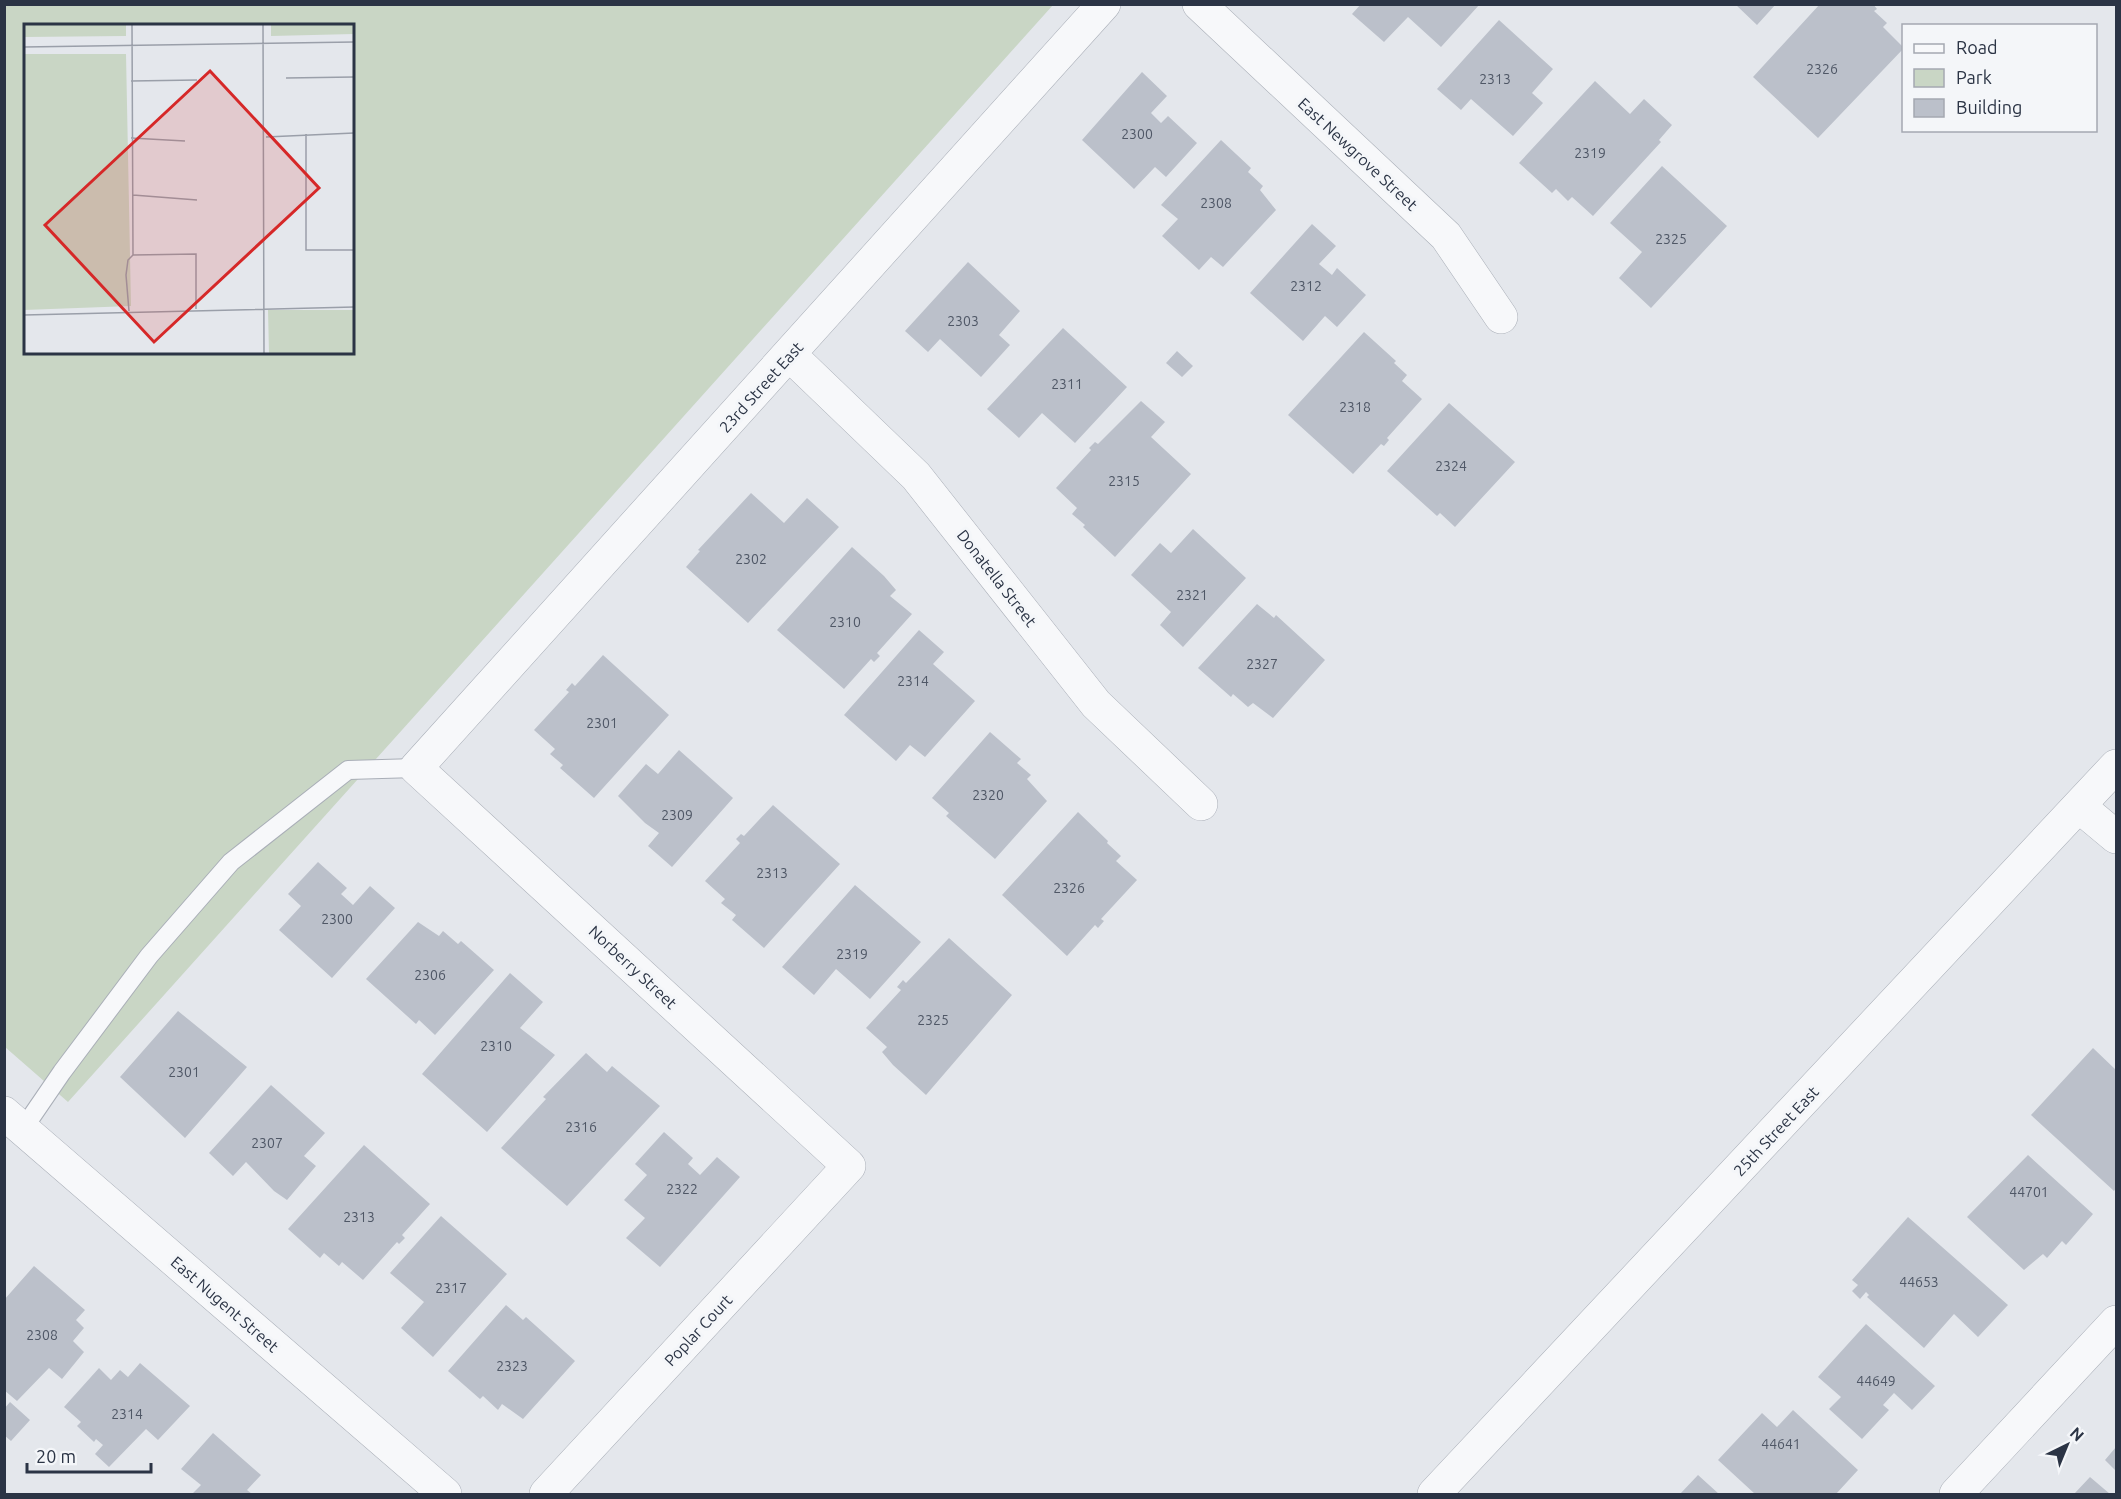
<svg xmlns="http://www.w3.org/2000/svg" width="2121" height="1499" font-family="Ubuntu,sans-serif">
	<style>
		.green { fill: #c9d6c5; fill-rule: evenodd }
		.building { fill: #bbc0ca }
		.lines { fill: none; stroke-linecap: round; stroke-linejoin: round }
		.service-casing { stroke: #a9aeb7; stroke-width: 20 }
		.minor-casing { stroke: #a9aeb7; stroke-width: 34 }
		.tertiary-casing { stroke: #a9aeb7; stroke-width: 34 }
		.service { stroke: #f7f8fa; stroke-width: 18 }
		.minor { stroke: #f7f8fa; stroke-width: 33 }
		.tertiary { stroke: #f7f8fa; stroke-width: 33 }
		.labels { text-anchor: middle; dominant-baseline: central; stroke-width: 6; stroke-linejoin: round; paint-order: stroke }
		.number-label { font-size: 14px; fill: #4f5766 }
		.street-label { font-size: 16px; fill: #2b3445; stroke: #f4f6f9 }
		.inset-road { fill: none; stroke: #9a9fa9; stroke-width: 1.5 }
		.view { fill: #d62828; fill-opacity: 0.15; stroke: #d62828; stroke-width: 3 }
		.inset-edge { fill: none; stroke: #2b3445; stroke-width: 3 }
	</style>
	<rect width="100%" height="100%" fill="#e4e7ec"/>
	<path class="green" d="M 5,5 L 1053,5 L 68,1102 L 5,1047 ZM 26,26 L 352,26 L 352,352 L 26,352 Z"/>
	<path class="building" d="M 1361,4 L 1480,4 L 1441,47 L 1408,17 L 1384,42 L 1352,14 Z
		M 1735,4 L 1776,4 L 1757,25 Z
		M 1820,4 L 1873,4 L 1877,9 L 1874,11 L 1887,23 L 1883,27 L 1904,48 L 1818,138 L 1753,77 Z
		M 1499,20 L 1553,69 L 1532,93 L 1543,103 L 1513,136 L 1471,99 L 1461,110 L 1437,89 Z
		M 1142,72 L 1167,96 L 1151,113 L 1161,123 L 1168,116 L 1197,143 L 1166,177 L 1155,167 L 1134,189 L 1082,140 Z
		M 1595,81 L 1630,114 L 1644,99 L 1672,125 L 1659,140 L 1661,142 L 1593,216 L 1572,197 L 1568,201 L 1556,189 L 1552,193 L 1519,163 Z
		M 1221,140 L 1251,168 L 1248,172 L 1263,186 L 1260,190 L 1276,210 L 1223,267 L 1211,257 L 1199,270 L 1162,236 L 1178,219 L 1161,205 Z
		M 1662,166 L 1727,226 L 1651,308 L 1619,278 L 1642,252 L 1610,223 Z
		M 1312,224 L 1336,246 L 1319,264 L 1332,275 L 1337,268 L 1366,295 L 1337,327 L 1325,316 L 1303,341 L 1250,293 Z
		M 968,262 L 1020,311 L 999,335 L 1010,345 L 981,377 L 940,339 L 928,352 L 905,331 Z
		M 1063,328 L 1127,387 L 1075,443 L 1042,413 L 1019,438 L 987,409 Z
		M 1364,332 L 1396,361 L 1394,363 L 1407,375 L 1402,381 L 1422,399 L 1387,438 L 1389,440 L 1384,446 L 1381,444 L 1353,474 L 1288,415 Z
		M 1177,351 L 1193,366 L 1182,377 L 1166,363 Z
		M 1141,401 L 1165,422 L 1151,437 L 1191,474 L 1115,557 L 1083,527 L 1085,525 L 1072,514 L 1077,508 L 1056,488 L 1091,450 L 1089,448 L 1095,442 L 1098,444 Z
		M 1449,403 L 1515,462 L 1455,527 L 1440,513 L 1437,516 L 1387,471 Z
		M 751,493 L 784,523 L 807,498 L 839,527 L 748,623 L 686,567 L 700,551 L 698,550 Z
		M 1193,529 L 1246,578 L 1183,647 L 1160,625 L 1171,612 L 1131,575 L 1160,543 L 1171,553 Z
		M 852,547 L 884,576 L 896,590 L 890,596 L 912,614 L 877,653 L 880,656 L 874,662 L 871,659 L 844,689 L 777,630 Z
		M 1257,604 L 1274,618 L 1276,615 L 1325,660 L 1273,718 L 1253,703 L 1248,707 L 1233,694 L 1231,697 L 1198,668 Z
		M 919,630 L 944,652 L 933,664 L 975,701 L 925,757 L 910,745 L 896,761 L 844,715 Z
		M 603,655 L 669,715 L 594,798 L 560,768 L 563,765 L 550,754 L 555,749 L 534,730 L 569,692 L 566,690 L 572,683 L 575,686 Z
		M 990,732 L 1021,759 L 1017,763 L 1031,775 L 1027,779 L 1047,801 L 995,859 L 946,816 L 949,813 L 932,798 Z
		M 679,750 L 733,798 L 672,867 L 648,846 L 659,833 L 645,823 L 618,796 L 646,764 L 658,774 Z
		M 773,805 L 840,864 L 764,948 L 732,920 L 736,915 L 721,903 L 725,899 L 705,881 L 740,843 L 736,839 L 741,834 L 744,836 Z
		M 1078,812 L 1108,841 L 1107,843 L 1121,856 L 1116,861 L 1137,880 L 1101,919 L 1104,921 L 1098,928 L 1095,925 L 1067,956 L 1002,895 Z
		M 318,862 L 347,888 L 341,894 L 353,905 L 370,886 L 395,908 L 332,978 L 279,930 L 301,906 L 288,894 Z
		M 855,885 L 921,942 L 870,999 L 836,969 L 814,995 L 782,967 Z
		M 418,922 L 439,936 L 443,931 L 458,944 L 461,941 L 494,970 L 435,1035 L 419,1020 L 416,1024 L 366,979 Z
		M 949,938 L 1012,995 L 926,1095 L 893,1065 L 882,1052 L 887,1047 L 866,1028 L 901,990 L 897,987 L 903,980 L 906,983 Z
		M 510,973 L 543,1002 L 520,1028 L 555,1055 L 487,1132 L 422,1074 Z
		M 178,1011 L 247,1067 L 185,1138 L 120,1077 Z
		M 2093,1048 L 2116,1070 L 2116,1188 L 2114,1191 L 2031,1115 Z
		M 586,1053 L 607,1072 L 612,1066 L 660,1106 L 567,1206 L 501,1148 L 546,1099 L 543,1097 Z
		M 271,1085 L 325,1133 L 304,1156 L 316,1166 L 287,1200 L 274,1191 L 246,1162 L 233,1176 L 209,1153 Z
		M 664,1132 L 693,1158 L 688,1164 L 700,1175 L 717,1157 L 740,1177 L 660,1267 L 626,1238 L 645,1218 L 624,1200 L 647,1175 L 635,1164 Z
		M 364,1145 L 430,1204 L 402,1235 L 405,1238 L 399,1244 L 397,1242 L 363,1280 L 342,1262 L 339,1266 L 324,1253 L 320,1258 L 288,1229 Z
		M 2028,1155 L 2093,1214 L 2066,1245 L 2062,1241 L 2047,1258 L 2043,1254 L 2024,1270 L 1967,1217 Z
		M 441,1216 L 507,1274 L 433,1357 L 401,1328 L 424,1302 L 390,1273 Z
		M 1908,1217 L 2008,1305 L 1978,1337 L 1954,1314 L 1924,1348 L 1867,1297 L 1869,1295 L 1866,1292 L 1860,1299 L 1852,1291 L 1858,1285 L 1852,1280 Z
		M 34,1266 L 85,1310 L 76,1320 L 84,1328 L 73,1341 L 84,1352 L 62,1379 L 49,1368 L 17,1401 L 4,1390 L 4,1300 Z
		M 506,1305 L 523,1320 L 526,1317 L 575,1361 L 523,1419 L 502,1404 L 498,1410 L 483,1396 L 480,1399 L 448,1371 Z
		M 1866,1324 L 1935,1386 L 1912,1410 L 1894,1393 L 1883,1405 L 1889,1410 L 1862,1439 L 1829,1409 L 1841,1397 L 1818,1377 Z
		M 140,1363 L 190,1406 L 158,1440 L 146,1429 L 109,1467 L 95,1454 L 103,1445 L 96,1439 L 94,1442 L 77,1426 L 81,1422 L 64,1407 L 99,1368 L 111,1380 L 120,1370 L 128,1377 Z
		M 10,1402 L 30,1420 L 11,1441 L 4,1435 L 4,1409 Z
		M 1793,1410 L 1858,1470 L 1836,1494 L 1755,1494 L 1718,1460 L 1762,1413 L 1777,1427 Z
		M 213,1433 L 261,1475 L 247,1490 L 252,1494 L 192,1494 L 201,1485 L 181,1469 Z
		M 2116,1447 L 2116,1471 L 2105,1460 Z
		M 1698,1475 L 1719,1494 L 1680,1494 Z
		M 2090,1477 L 2110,1494 L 2074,1494 Z"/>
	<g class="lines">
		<g class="service-casing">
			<path id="service" d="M 23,1129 L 62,1072 L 149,956 L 231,862 L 348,770 L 416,768"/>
		</g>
		<g class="minor-casing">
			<path id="minor" d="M 1199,4 L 1446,236 L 1501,317
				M 790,355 L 916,476 L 1096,704 L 1201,804
				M 2080,807 L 2116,837
				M 4,1113 L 445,1494
				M 546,1494 L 849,1166 L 416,768 L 1104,4
				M 1956,1494 L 2116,1322"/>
		</g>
		<g class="tertiary-casing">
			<path id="tertiary" d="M 1434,1494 L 2116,766"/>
		</g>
		<use href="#service" class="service"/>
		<use href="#minor" class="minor"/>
		<use href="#tertiary" class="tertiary"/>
	</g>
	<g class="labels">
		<g class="number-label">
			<text x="1822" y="69">2326</text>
			<text x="1495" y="79">2313</text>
			<text x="1137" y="134">2300</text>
			<text x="1590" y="153">2319</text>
			<text x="1216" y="203">2308</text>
			<text x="1671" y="239">2325</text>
			<text x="1306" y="286">2312</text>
			<text x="963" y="321">2303</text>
			<text x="1067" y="384">2311</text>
			<text x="1355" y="407">2318</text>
			<text x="1451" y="466">2324</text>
			<text x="1124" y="481">2315</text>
			<text x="751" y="559">2302</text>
			<text x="1192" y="595">2321</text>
			<text x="845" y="622">2310</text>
			<text x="1262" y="664">2327</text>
			<text x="913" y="681">2314</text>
			<text x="602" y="723">2301</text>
			<text x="988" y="795">2320</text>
			<text x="677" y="815">2309</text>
			<text x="772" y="873">2313</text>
			<text x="1069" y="888">2326</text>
			<text x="337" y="919">2300</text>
			<text x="852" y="954">2319</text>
			<text x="430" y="975">2306</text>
			<text x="933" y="1020">2325</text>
			<text x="496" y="1046">2310</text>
			<text x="184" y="1072">2301</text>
			<text x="581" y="1127">2316</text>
			<text x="267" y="1143">2307</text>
			<text x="682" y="1189">2322</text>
			<text x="2029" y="1192">44701</text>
			<text x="359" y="1217">2313</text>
			<text x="1919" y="1282">44653</text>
			<text x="451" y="1288">2317</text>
			<text x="42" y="1335">2308</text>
			<text x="512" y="1366">2323</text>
			<text x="1876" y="1381">44649</text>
			<text x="127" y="1414">2314</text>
			<text x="1781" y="1444">44641</text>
		</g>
		<g class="street-label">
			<text transform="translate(1358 154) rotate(43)">East Newgrove Street</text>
			<text transform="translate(761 387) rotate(-48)">23rd Street East</text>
			<text transform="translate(997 578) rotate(52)">Donatella Street</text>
			<text transform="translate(633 967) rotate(43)">Norberry Street</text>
			<text transform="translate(1776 1131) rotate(-47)">25th Street East</text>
			<text transform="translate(225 1304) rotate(41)">East Nugent Street</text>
			<text transform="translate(698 1330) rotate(-47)">Poplar Court</text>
		</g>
	</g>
	<g transform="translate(24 24)">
		<rect width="330" height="330" fill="#e4e7ec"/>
		<path d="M 0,1 L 102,1 L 102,12 L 0,13 ZM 247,1 L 330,1 L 330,10 L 247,12 ZM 0,30 L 102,30 L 107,282 L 0,286 ZM 244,286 L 330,286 L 330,329 L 245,329 Z" fill="#c9d6c5"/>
		<path class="inset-road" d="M 108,1 L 109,231M 239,1 L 240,329M 0,23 L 330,18M 262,54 L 330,53M 107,57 L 173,56M 282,110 L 282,226 L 330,226M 242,113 L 330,109M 107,114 L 161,117M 109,171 L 173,176M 109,231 L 172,230 L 172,285M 105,287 L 102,251 L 104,236 L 109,231M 0,291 L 330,283"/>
		<path class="view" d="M 186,47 L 295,164 L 130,318 L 21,201 Z"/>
		<rect width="330" height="330" class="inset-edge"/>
	</g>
	<rect width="2121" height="1499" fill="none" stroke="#2b3445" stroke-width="12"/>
	<rect x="1902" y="24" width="195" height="108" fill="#f4f6f9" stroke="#a4a8b1" stroke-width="1.5"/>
	<rect x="1914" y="44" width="30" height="9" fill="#f7f8fa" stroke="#a4a8b1" stroke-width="1.5"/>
	<text x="1956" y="54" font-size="18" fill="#2b3445">Road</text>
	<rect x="1914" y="69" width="30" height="18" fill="#c9d6c5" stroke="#a4a8b1" stroke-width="1.5"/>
	<text x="1956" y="84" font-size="18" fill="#2b3445">Park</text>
	<rect x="1914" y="99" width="30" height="18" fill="#bbc0ca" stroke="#a4a8b1" stroke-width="1.5"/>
	<text x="1956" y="114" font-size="18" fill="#2b3445">Building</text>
	<g transform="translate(2067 1445) rotate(43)" stroke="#f4f6f9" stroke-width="4.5" paint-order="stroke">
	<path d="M0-4.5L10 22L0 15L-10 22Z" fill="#2b3445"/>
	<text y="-9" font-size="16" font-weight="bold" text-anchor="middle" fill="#2b3445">N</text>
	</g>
	<path d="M27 1463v9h124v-9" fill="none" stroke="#2b3445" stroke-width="3"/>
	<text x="36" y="1463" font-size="18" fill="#2b3445" stroke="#f4f6f9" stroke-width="4.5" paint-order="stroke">20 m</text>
</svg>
